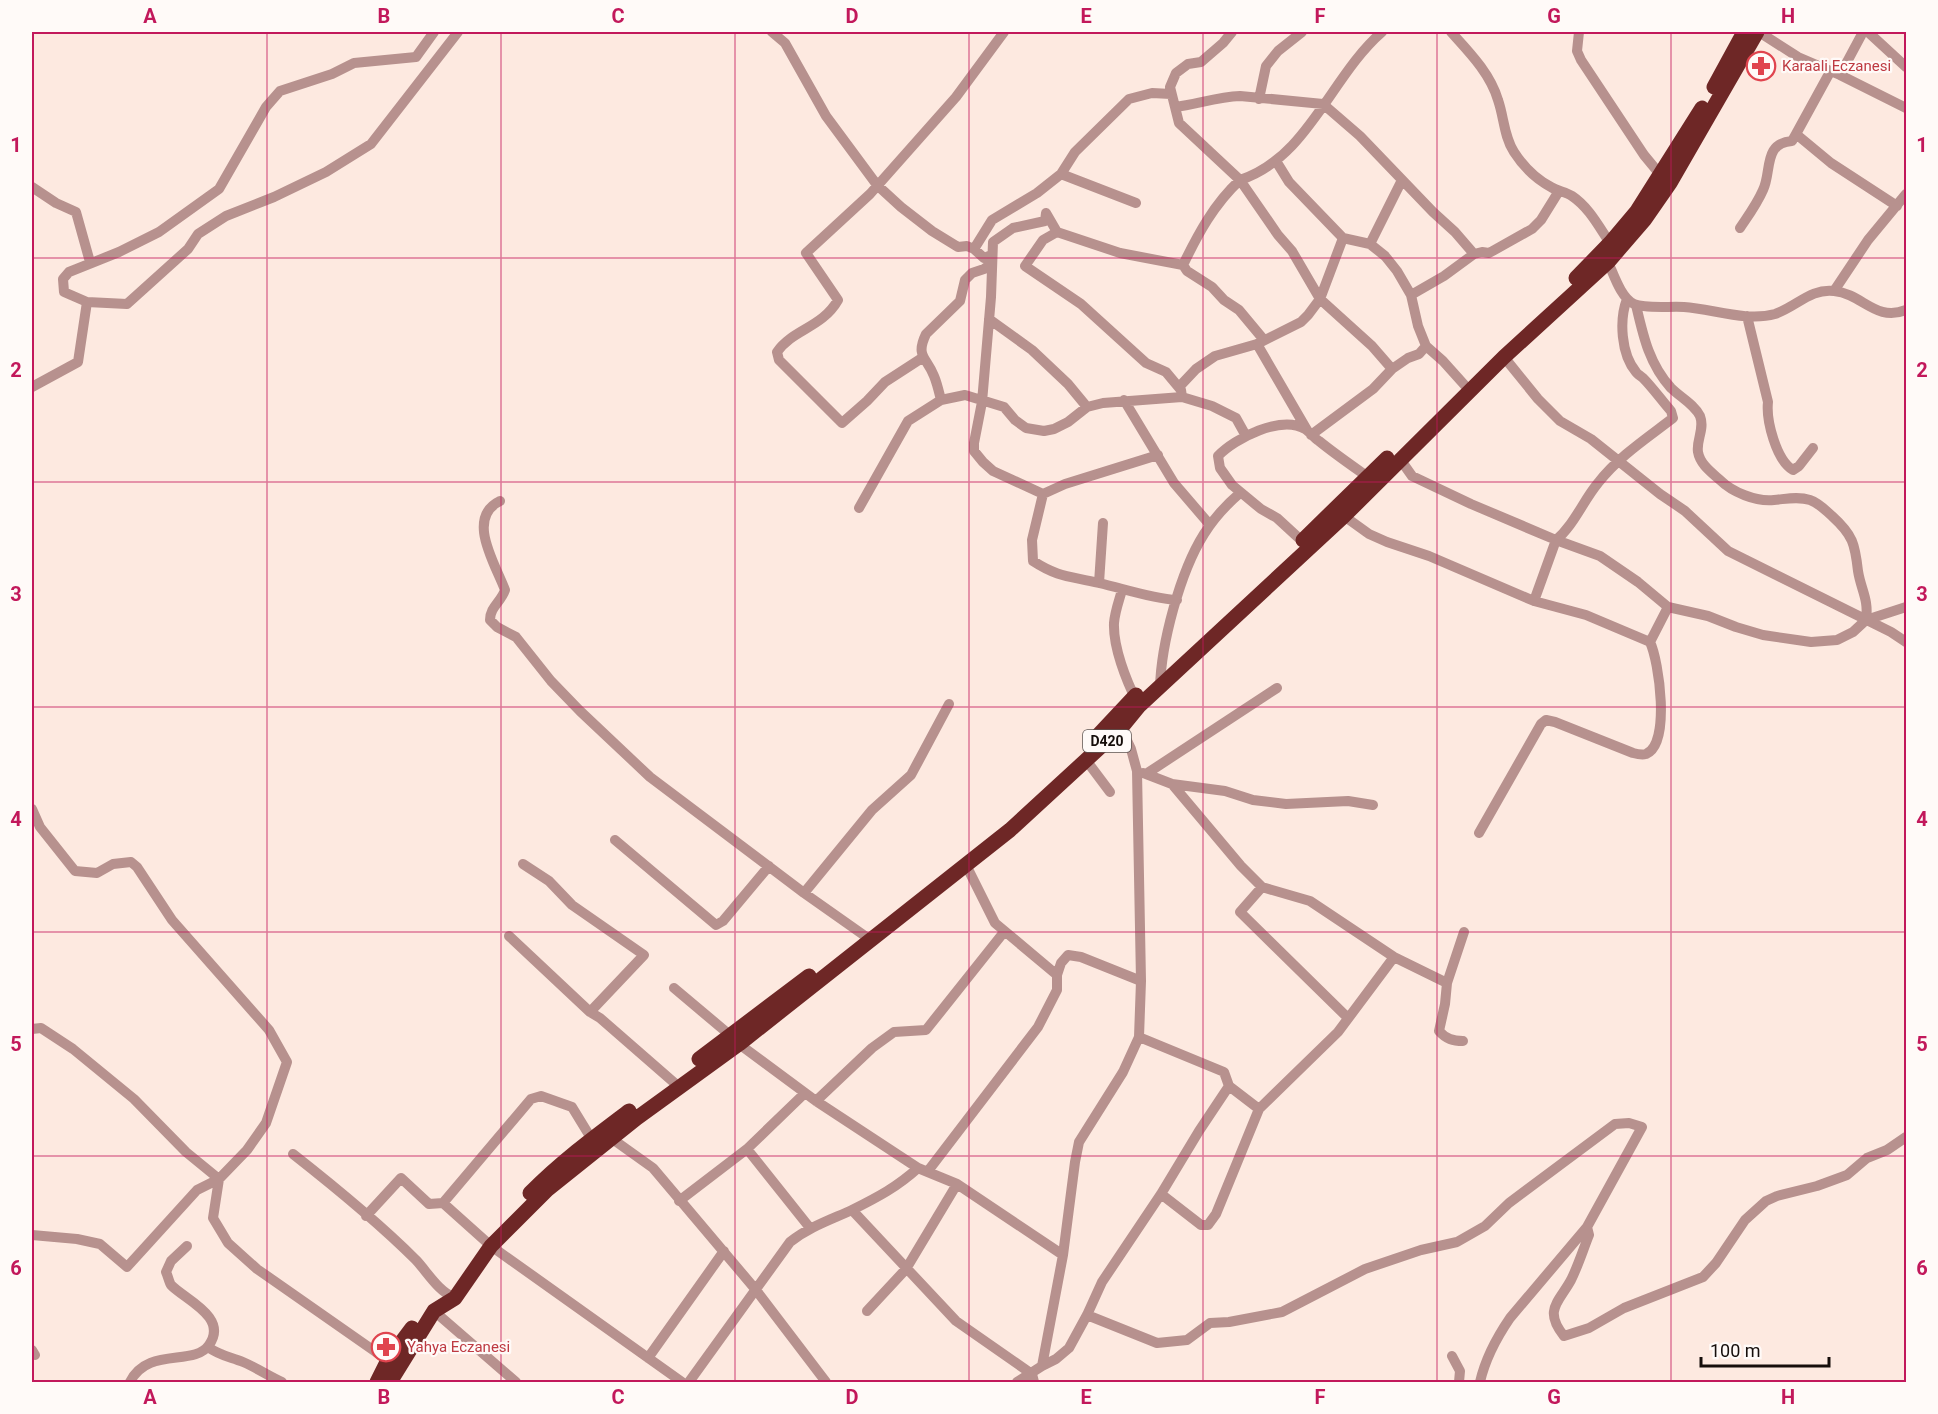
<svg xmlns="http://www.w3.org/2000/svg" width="1938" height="1414" font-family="Roboto,sans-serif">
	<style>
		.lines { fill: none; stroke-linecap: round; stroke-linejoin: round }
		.minor { stroke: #b7918e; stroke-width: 10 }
		.highway { stroke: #6e2726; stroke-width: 15 }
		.grid { fill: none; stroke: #c2185b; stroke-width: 1.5; stroke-opacity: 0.55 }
		.labels { text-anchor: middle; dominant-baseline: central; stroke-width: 4.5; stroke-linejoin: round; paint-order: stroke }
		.shield { fill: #fffaf8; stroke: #5c5552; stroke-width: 1.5 }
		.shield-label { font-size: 14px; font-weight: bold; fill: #160e0b }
		.health-label { font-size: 15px; fill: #be3a42; stroke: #fffaf8; text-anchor: start }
		.neatline { fill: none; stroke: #c2185b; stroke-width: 2 }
		.grid-label { font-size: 20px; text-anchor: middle; font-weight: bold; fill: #c2185b }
	</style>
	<rect width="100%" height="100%" fill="#fde9e0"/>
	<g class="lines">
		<path class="minor" d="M 772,32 L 785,43 L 826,116 L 877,185 L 901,207 L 932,231 L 958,247 L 967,246 L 974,249 L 984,258 L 991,255
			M 1232,32 L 1223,43 L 1201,62 L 1188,64 L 1176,73 L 1170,87 L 1179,123 L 1240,180 C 1308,158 1331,76 1382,32
			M 1451,32 C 1469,52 1490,73 1498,100 C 1504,117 1504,137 1514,152 C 1523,166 1536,179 1551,187 C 1557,191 1566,192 1572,196 C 1590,208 1600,229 1612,246
			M 1579,32 L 1577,51 L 1581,60 L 1644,155 L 1663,178
			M 1759,32 L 1798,57 L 1840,75 L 1906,108
			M 1868,32 L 1906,67
			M 1840,75 L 1863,32
			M 1259,99 L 1266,66 L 1278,51 L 1302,32
			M 1175,107 C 1197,104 1218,97 1240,96 L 1323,104 L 1360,136 L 1433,212 L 1455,232 L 1474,254 L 1482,252 L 1489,253 L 1532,229 L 1541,220 L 1559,191
			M 1796,134 L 1830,72
			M 1276,161 L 1289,182 L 1343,238 L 1370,244 L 1385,256 L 1397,271 L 1411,295 L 1418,326 L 1426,346 L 1443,361 L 1469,390
			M 1061,174 L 1136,203
			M 32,187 L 56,203 L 76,212 L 90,262
			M 1740,228 C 1748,216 1757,204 1763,190 C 1772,171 1763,143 1792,141 L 1796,134 L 1831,163 L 1897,206
			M 1057,232 L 1043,240 L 1025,266 L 1081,304 L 1146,363 L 1166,372 L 1181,390 L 1182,397
			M 1370,244 L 1402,180
			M 974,249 L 992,220 L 1037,193 L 1061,174 L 1075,152 L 1129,99 L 1152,93 L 1171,94
			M 1608,262 C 1614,275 1621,298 1634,304 C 1645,309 1671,306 1684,307 C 1713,309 1747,322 1775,314 C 1796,307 1811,288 1834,291 C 1863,294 1875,322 1906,310
			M 992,263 L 984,269 L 972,273 L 965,280 L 960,301 L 926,334 C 915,357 927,357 934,376 C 937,383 939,392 941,400 L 965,395 L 1004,407 L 1015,420 L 1026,428 L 1044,431 L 1054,429 L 1068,422 L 1087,407 L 1103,403 L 1182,397 L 1212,406 L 1236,418 L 1246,436
			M 1183,265 C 1198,234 1214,204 1240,180 L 1278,235 L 1292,251 L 1320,299 L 1372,346 L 1392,369
			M 1834,291 L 1868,240 L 1906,194
			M 1411,295 L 1444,276 L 1474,254
			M 87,302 L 64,292 L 63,279 L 69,272 L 119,252 L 159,232 L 219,189 L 266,107 L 280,91 L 332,74 L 354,63 L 416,57 L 434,32
			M 1636,305 C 1643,335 1649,364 1671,388 C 1680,397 1694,404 1700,416 C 1705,429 1696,440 1698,452 C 1700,464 1711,472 1720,480 C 1732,492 1756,502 1774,500 C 1786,499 1798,496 1810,500 C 1819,503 1825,510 1832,516 C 1853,535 1855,544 1858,571 C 1861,590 1869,599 1866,620
			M 1747,316 L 1768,402 C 1766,420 1776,460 1793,470 L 1799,466 L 1813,448
			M 989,319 L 1032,350 L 1068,384 L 1087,407
			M 1257,344 L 1307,430
			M 1504,357 L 1538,399 L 1560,421 L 1591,439 L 1660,494 L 1685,511 L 1728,551 L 1891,632 L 1906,642
			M 922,358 L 885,382 L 867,401 L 842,423 L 779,360 L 777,352 C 793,329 822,328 838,300 L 806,253 L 870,194 L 956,97 L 1004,32
			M 32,387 L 78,362 L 87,302 L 127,304 L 188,249 L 198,234 L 226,216 L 274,197 L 326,172 L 371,144 L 458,32
			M 1179,387 L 1196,369 L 1215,356 L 1257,344 L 1301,322 L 1308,315 L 1320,299 L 1343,238
			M 1124,400 L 1174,483 L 1210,525
			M 1311,435 L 1373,389 L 1392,369 L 1408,358 L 1419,354 L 1426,346
			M 1158,455 L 1065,484 L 1043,494 L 993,471 L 983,462 L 974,451 L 974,443 L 982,402 L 991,297 L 993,242 L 1013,228 L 1045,221 L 1046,213 L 1057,232 L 1120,253 L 1183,265 L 1187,271 L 1212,287 L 1224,300 L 1239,310 L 1264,340
			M 1400,459 L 1412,476 L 1471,504 L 1556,540 L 1534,601
			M 1043,494 L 1032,540 L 1033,561 C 1059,578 1071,576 1099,583 C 1125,589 1150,598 1177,600
			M 500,501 C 465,518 496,565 505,590 C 501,602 490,607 490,620 L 497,627 L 516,637 L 551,681 L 580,711 L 650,777 L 804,893 L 865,936 L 864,945
			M 859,508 L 908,421 L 941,400
			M 1344,516 L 1369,534 L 1387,542 L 1429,556 L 1534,601 L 1586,615 L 1650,642
			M 1556,540 L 1600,556 L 1638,582 L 1668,607 L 1708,616 L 1736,627 L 1763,635 L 1811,642 L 1837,640 L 1853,632 L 1866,620 L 1906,607
			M 1556,540 C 1574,525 1583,501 1598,483 C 1618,457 1647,438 1673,418 L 1671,411 C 1662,401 1653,388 1643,378 C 1642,377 1637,374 1636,372 C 1621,354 1619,320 1627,299
			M 1302,541 L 1277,518 L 1261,509 L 1232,485 L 1220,468 L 1218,456 C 1235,438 1281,415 1305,429 C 1310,432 1314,438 1319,441 C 1335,454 1351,465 1368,477
			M 1099,583 L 1103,523
			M 1122,590 C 1119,601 1115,611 1114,623 C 1113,647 1126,680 1137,702
			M 1160,688 C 1161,644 1180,572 1204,534 C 1214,518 1226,505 1240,493
			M 1086,760 L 1110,792
			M 1143,773 L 1146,774 L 1277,688
			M 1146,774 L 1172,784 L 1241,866 L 1262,887 L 1310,901 L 1394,957 L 1447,983 L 1445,1004 L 1439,1031 C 1446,1039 1453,1041 1463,1041
			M 1172,784 L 1225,791 L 1253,800 L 1286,804 L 1348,801 L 1373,805
			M 32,809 L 40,827 L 75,871 L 97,873 L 113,864 L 131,862 L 137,867 L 172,920 L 269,1030 L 287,1062 L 266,1123 L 247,1150 L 219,1179 L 213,1218 L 228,1243 L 257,1269 L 393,1364
			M 1479,833 L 1541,724 L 1546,720 L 1555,722 L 1633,753 C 1637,754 1642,755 1646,754 C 1671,744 1659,661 1650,642 L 1668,607
			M 615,840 L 716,925 L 723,921 L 769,866
			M 523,864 L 549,881 L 572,905 L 644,955 L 590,1012
			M 966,865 L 995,923 L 1057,975
			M 1262,887 L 1240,912 L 1348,1018
			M 804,893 L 872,810 L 911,775 L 949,704
			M 509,936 L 590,1012 L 600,1018 L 678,1086
			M 1447,983 L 1464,932
			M 674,988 L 731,1036
			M 32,1029 L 41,1028 L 73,1049 L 134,1099 L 186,1152 L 219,1179 L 197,1190 L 127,1267 L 100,1244 L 77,1239 L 32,1235
			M 1139,1037 L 1224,1072 L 1229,1086 L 1259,1109
			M 739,1044 L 816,1101 L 918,1168 L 957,1184 L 1063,1255
			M 816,1101 L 872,1048 L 894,1032 L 926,1030 L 1004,932
			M 611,1138 L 653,1168 L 756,1290 L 826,1382
			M 747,1149 L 810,1228
			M 293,1154 C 335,1187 378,1222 416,1260 C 428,1273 438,1291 455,1298
			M 928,1171 L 1038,1027 L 1057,990 L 1057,975 L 1061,963 L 1068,955 L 1081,957 L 1141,981
			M 1161,1194 L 1201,1225 L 1208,1225 L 1216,1214 L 1259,1109 L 1338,1032 L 1394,957
			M 679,1201 L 747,1149 L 805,1093
			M 443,1203 L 531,1099 L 541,1096 L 572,1107 L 594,1143
			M 852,1210 L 956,1321 L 1032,1374 L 1034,1382
			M 366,1216 L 401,1178 L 429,1204 L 443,1203 L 491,1246 L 682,1382
			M 1587,1227 L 1589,1235 C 1583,1250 1578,1266 1571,1280 C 1559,1302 1543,1310 1564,1336 L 1589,1328 L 1624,1308 L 1703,1277 L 1716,1263 L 1745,1220 L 1766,1201 L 1777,1196 L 1817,1186 L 1847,1175 L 1867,1158 L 1887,1150 L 1906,1137
			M 434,1311 L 516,1382
			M 867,1311 L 906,1269 L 957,1184
			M 1087,1315 L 1157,1343 L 1187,1340 L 1210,1323 L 1229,1322 L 1282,1312 L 1365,1269 L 1421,1250 L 1457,1242 L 1485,1226 L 1509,1203 L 1615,1124 L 1629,1123 L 1642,1127 L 1587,1227 L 1510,1318 C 1497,1337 1485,1360 1480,1382
			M 208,1347 C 220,1356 231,1357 243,1362 C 257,1368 269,1376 282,1382
			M 32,1350 L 35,1355
			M 1452,1356 L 1460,1371 L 1459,1382
			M 648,1358 L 724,1251
			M 1042,1366 L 1056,1359 L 1069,1348 L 1087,1315 L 1102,1282 L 1161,1194 L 1199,1131 L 1229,1086
			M 130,1382 C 148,1346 194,1367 209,1345 C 229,1317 184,1299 171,1285 C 169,1282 168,1276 166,1272 L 171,1261 L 187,1246
			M 689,1382 L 790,1242 C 809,1227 830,1220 852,1210 C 878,1197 897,1187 918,1168
			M 1017,1382 L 1042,1366 L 1063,1255 L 1075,1162 L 1079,1142 L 1123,1072 L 1139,1037 L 1141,981 L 1137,771 L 1131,749 L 1121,728"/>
		<path class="highway" d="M 1714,87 L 1744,32
			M 1576,278 L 1610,243 L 1637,211 L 1702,108
			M 1303,540 L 1387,458
			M 1091,743 L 1136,695
			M 699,1059 L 809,976
			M 530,1193 C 562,1161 593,1138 629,1111
			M 377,1382 L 388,1360 L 412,1328
			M 390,1382 L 434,1311 L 455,1298 L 491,1246 L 547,1190 L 637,1118 L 739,1044 L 1010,830 L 1121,728 L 1139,706 L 1344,516 L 1504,357 L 1608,262 L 1645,219 L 1670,183 L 1757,32"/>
	</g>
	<path class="grid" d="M 267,32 L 267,1382M 501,32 L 501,1382M 735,32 L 735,1382M 969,32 L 969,1382M 1203,32 L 1203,1382M 1437,32 L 1437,1382M 1671,32 L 1671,1382M 32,258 L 1906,258M 32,482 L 1906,482M 32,707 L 1906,707M 32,932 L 1906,932M 32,1156 L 1906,1156"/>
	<defs>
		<g id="pharmacy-ring" transform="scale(1.5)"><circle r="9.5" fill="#fffaf8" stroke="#e0444e" stroke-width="1.5"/><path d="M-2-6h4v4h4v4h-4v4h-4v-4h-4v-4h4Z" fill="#e0444e"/></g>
	</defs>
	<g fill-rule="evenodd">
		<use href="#pharmacy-ring" x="1761" y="66"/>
		<use href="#pharmacy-ring" x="386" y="1347"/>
	</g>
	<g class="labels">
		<rect class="shield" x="1083" y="730" width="48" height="22" rx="4.5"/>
		<g class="shield-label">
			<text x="1107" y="741">D420</text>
		</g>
		<g class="health-label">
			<text x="1782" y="66">Karaali Eczanesi</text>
			<text x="407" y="1347">Yahya Eczanesi</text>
		</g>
	</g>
	<rect width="1938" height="1414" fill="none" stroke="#fffaf8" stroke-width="66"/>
	<path d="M1701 1357v9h128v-9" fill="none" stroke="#160e0b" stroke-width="3"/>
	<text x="1710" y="1357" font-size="18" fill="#160e0b" stroke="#fffaf8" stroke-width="4.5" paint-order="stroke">100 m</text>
	<rect x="33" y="33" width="1872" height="1348" class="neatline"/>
	<g class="grid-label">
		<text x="150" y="23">A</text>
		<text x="384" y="23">B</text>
		<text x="618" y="23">C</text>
		<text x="852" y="23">D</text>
		<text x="1086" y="23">E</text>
		<text x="1320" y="23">F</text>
		<text x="1554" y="23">G</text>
		<text x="1788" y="23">H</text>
		<text x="16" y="152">1</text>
		<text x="1922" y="152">1</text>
		<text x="16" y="377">2</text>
		<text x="1922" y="377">2</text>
		<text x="16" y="601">3</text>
		<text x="1922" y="601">3</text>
		<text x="16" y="826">4</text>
		<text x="1922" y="826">4</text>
		<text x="16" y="1051">5</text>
		<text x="1922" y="1051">5</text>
		<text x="16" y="1275">6</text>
		<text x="1922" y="1275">6</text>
		<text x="150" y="1404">A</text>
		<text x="384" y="1404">B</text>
		<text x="618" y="1404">C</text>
		<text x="852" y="1404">D</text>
		<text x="1086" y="1404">E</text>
		<text x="1320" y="1404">F</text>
		<text x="1554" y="1404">G</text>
		<text x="1788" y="1404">H</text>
	</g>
</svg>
